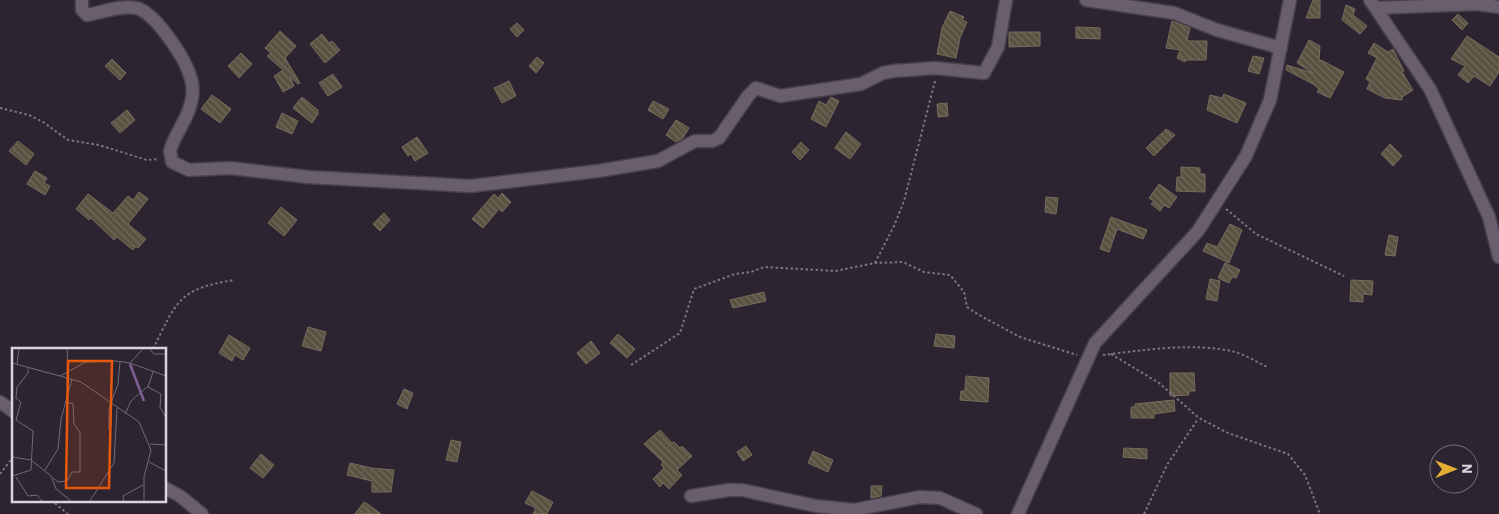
<svg xmlns="http://www.w3.org/2000/svg" width="1499" height="514" font-family="'IBM Plex Sans',sans-serif">
	<style>
		.building { fill: url(#building-back-hatch); stroke: #766d5c }
		.lines { fill: none; stroke-linecap: round; stroke-linejoin: round }
		.street-casing { stroke: #48414c; stroke-width: 15 }
		.path { stroke: #7c7580; stroke-width: 2; stroke-dasharray: 2.5 2.5; stroke-linecap: butt }
		.street { stroke: #685e6e; stroke-width: 12 }
		.inset-river { fill: none; stroke: #806091; stroke-width: 2.5 }
		.inset-road { fill: none; stroke: #726a76; stroke-width: 1 }
		.view { fill: #e8590c; fill-opacity: 0.15; stroke: #e8590c; stroke-width: 2.5 }
		.inset-edge { fill: none; stroke: #d9d4dd; stroke-width: 2.5 }
	</style>
	<defs>
		<pattern id="building-back-hatch" width="6" height="6" patternUnits="userSpaceOnUse" patternTransform="scale(1.25)"><rect width="6" height="6" fill="#5a5141"/><path d="M-1 5l2 2M0 0l6 6M5-1l2 2" fill="none" stroke="#71695c"/></pattern>
	</defs>
	<rect width="100%" height="100%" fill="#2d2432"/>
	<path class="building" d="M 1313,0 L 1320,0 L 1320,18 L 1306,18 Z
		M 1346,5 L 1355,9 L 1353,15 L 1367,26 L 1360,34 L 1342,20 Z
		M 950,11 L 964,17 L 962,20 L 967,22 L 960,38 L 956,58 L 937,54 L 942,28 Z
		M 1458,14 L 1468,23 L 1462,30 L 1452,20 Z
		M 1172,21 L 1190,28 L 1187,41 L 1207,41 L 1206,60 L 1186,60 L 1185,62 L 1177,58 L 1180,50 L 1166,48 Z
		M 517,23 L 524,30 L 517,37 L 510,29 Z
		M 1076,27 L 1100,28 L 1100,39 L 1076,38 Z
		M 280,31 L 296,46 L 285,58 L 300,83 L 298,84 L 290,77 L 294,86 L 283,92 L 274,76 L 283,70 L 267,56 L 271,53 L 265,48 Z
		M 1009,32 L 1040,32 L 1040,46 L 1009,47 Z
		M 322,34 L 329,43 L 332,41 L 340,50 L 325,63 L 310,44 Z
		M 1467,36 L 1499,57 L 1499,72 L 1490,86 L 1474,76 L 1468,83 L 1458,75 L 1465,66 L 1451,59 Z
		M 1309,40 L 1320,46 L 1319,62 L 1321,60 L 1344,72 L 1330,98 L 1317,92 L 1319,89 L 1313,84 L 1286,70 L 1287,65 L 1313,73 L 1297,63 Z
		M 1374,43 L 1388,52 L 1393,49 L 1404,71 L 1402,72 L 1413,90 L 1402,97 L 1402,100 L 1385,98 L 1367,89 L 1370,82 L 1366,79 L 1377,58 L 1368,53 Z
		M 241,53 L 252,64 L 239,78 L 228,66 Z
		M 1253,56 L 1264,58 L 1259,74 L 1248,71 Z
		M 537,57 L 544,63 L 536,73 L 529,66 Z
		M 112,59 L 126,73 L 120,80 L 105,66 Z
		M 333,74 L 342,87 L 328,96 L 319,83 Z
		M 509,81 L 516,96 L 502,103 L 494,88 Z
		M 1224,94 L 1246,103 L 1237,123 L 1207,110 L 1210,95 L 1222,98 Z
		M 212,95 L 231,109 L 220,123 L 201,109 Z
		M 302,97 L 318,110 L 318,114 L 312,123 L 293,108 Z
		M 831,97 L 839,101 L 826,127 L 811,119 L 819,101 L 826,105 Z
		M 653,101 L 669,109 L 663,119 L 648,110 Z
		M 947,103 L 948,116 L 938,117 L 937,104 Z
		M 127,110 L 135,120 L 120,133 L 111,123 Z
		M 282,113 L 298,121 L 292,134 L 276,127 Z
		M 676,120 L 689,128 L 683,138 L 676,142 L 666,135 Z
		M 1166,129 L 1175,135 L 1154,156 L 1146,148 Z
		M 846,132 L 861,144 L 850,159 L 835,148 Z
		M 417,137 L 428,153 L 415,161 L 411,154 L 408,156 L 402,147 Z
		M 18,141 L 34,154 L 26,165 L 9,151 Z
		M 801,142 L 809,150 L 800,160 L 792,152 Z
		M 1390,144 L 1402,156 L 1393,166 L 1381,154 Z
		M 1181,167 L 1200,168 L 1200,174 L 1205,174 L 1205,192 L 1176,191 L 1177,177 L 1181,177 Z
		M 35,171 L 47,178 L 44,183 L 50,186 L 45,195 L 27,184 Z
		M 1159,184 L 1177,197 L 1169,208 L 1164,205 L 1160,211 L 1151,204 L 1154,201 L 1149,198 Z
		M 139,192 L 148,199 L 128,224 L 146,239 L 138,248 L 136,246 L 133,250 L 117,237 L 114,240 L 91,218 L 89,220 L 76,209 L 88,194 L 113,213 L 128,196 L 133,200 Z
		M 502,193 L 511,202 L 502,212 L 499,209 L 483,228 L 472,219 L 494,194 L 498,198 Z
		M 1046,197 L 1058,198 L 1056,214 L 1045,212 Z
		M 281,207 L 297,220 L 284,236 L 268,223 Z
		M 384,213 L 390,220 L 380,231 L 373,224 Z
		M 1111,217 L 1147,230 L 1143,239 L 1117,229 L 1109,252 L 1100,249 Z
		M 1230,224 L 1242,230 L 1229,263 L 1203,251 L 1207,243 L 1217,247 Z
		M 1389,235 L 1398,237 L 1395,256 L 1385,255 Z
		M 1225,263 L 1240,270 L 1236,278 L 1232,277 L 1229,283 L 1218,278 Z
		M 1210,279 L 1220,281 L 1217,301 L 1206,299 Z
		M 1351,280 L 1373,281 L 1372,295 L 1363,294 L 1363,302 L 1350,301 Z
		M 764,292 L 766,301 L 733,308 L 730,300 Z
		M 308,327 L 326,332 L 321,351 L 302,346 Z
		M 618,334 L 635,349 L 627,358 L 610,343 Z
		M 936,334 L 955,336 L 954,348 L 934,346 Z
		M 229,335 L 250,348 L 243,360 L 235,355 L 232,361 L 219,353 Z
		M 591,341 L 600,353 L 586,364 L 577,353 Z
		M 1170,373 L 1194,373 L 1195,391 L 1189,391 L 1189,395 L 1170,396 Z
		M 966,376 L 989,378 L 988,402 L 960,400 L 961,391 L 965,391 Z
		M 404,389 L 413,393 L 407,409 L 397,404 Z
		M 1174,400 L 1175,411 L 1154,414 L 1154,418 L 1131,418 L 1131,407 L 1135,407 L 1135,404 Z
		M 660,430 L 672,443 L 674,442 L 680,448 L 682,446 L 692,456 L 677,470 L 682,475 L 669,489 L 663,483 L 660,487 L 653,479 L 664,468 L 661,465 L 663,462 L 644,444 Z
		M 451,440 L 461,442 L 457,462 L 446,460 Z
		M 746,446 L 752,455 L 743,461 L 737,452 Z
		M 1124,448 L 1147,449 L 1147,459 L 1123,457 Z
		M 813,451 L 833,460 L 828,472 L 808,463 Z
		M 261,454 L 274,465 L 263,478 L 250,468 Z
		M 350,463 L 371,468 L 394,470 L 391,492 L 372,492 L 372,481 L 347,475 Z
		M 871,486 L 882,486 L 881,496 L 871,498 Z
		M 532,491 L 553,502 L 547,514 L 533,514 L 536,508 L 525,503 Z
		M 364,502 L 369,505 L 381,514 L 355,514 Z"/>
	<g class="lines">
		<g class="street-casing">
			<path id="street" d="M 82,0 L 82,10 L 87,15 C 103,12 121,5 136,8 C 154,11 185,58 190,76 C 193,83 193,91 192,98 C 189,119 175,132 170,151 L 172,162 L 189,170 L 230,168 L 308,177 L 471,186 L 598,171 L 658,161 L 695,141 L 712,141 L 719,138 L 748,96 L 756,88 L 780,96 L 861,84 L 883,73 L 894,71 L 935,68 L 984,73 L 998,47 L 1006,0
				M 1086,0 L 1174,13 L 1217,30 L 1281,48
				M 1370,0 L 1430,89 L 1489,217 L 1499,257
				M 1376,8 L 1477,4 L 1499,7
				M 0,402 L 14,412
				M 165,488 L 180,496 L 202,514
				M 691,496 L 729,490 L 742,490 L 816,506 L 854,510 L 920,497 L 940,498 L 976,514
				M 1018,514 L 1095,343 L 1198,231 L 1246,156 L 1270,100 L 1290,0"/>
		</g>
		<path class="path" d="M 0,108 L 29,115 L 43,122 L 68,140 L 99,145 L 147,160 L 159,159
			M 1226,209 L 1256,234 L 1344,276
			M 875,263 L 894,226 L 904,201 L 935,81
			M 153,349 C 177,301 178,289 234,280
			M 1111,354 L 1159,383 L 1199,418 L 1228,433 L 1288,454 L 1305,475 L 1320,514
			M 1103,355 C 1143,350 1196,342 1235,352 C 1246,355 1257,362 1267,367
			M 631,365 L 680,333 L 694,289 L 735,274 L 751,272 L 764,267 L 836,271 L 875,263 L 903,262 L 924,272 L 950,275 L 964,292 L 967,307 L 979,315 L 1020,337 L 1077,355
			M 0,474 L 14,456
			M 51,500 L 68,514
			M 1144,514 L 1167,465 L 1198,419"/>
		<use href="#street" class="street"/>
	</g>
	<g transform="translate(12 348)">
		<rect width="154" height="154" fill="#2d2432"/>
		<path class="inset-river" d="M 118,16 L 132,53"/>
		<path class="inset-road" d="M 55,1 L 56,22M 138,1 L 142,6 L 154,6M 0,15 L 48,28 L 74,14 L 104,13 L 118,15 L 154,28M 118,15 L 131,1M 5,16 L 7,1M 141,24 L 136,39 L 149,46 L 148,59 L 154,70M 48,28 L 69,34 L 127,74 L 139,102 L 132,129 L 132,153M 113,66 L 119,53 L 136,38M 97,82 L 97,61 L 106,36 L 108,14M 138,96 L 154,97M 0,109 L 19,112 L 39,128 L 44,141 L 59,153M 137,114 L 154,123M 33,122 L 46,101 L 49,71 L 60,31M 0,128 L 19,122 L 21,83 L 4,72 L 9,54 L 4,50 L 5,39 L 16,25 L 16,19M 4,129 L 16,148 L 25,147 L 30,153M 41,130 L 46,134 L 55,133 L 60,124 L 68,124 L 68,84 L 62,76 L 61,56 L 55,54M 78,153 L 102,115 L 105,60M 112,153 L 111,148 L 131,137"/>
		<path class="view" d="M 56,13 L 100,13 L 97,140 L 54,140 Z"/>
		<rect width="154" height="154" class="inset-edge"/>
	</g>
	<g transform="translate(1454 469) rotate(89)"><circle r="24" fill="#2d2432" stroke="#726a76"/>
	<path d="M0-4L9 19L0 12L-9 19Z" fill="#e4ae35"/>
	<text y="-8" font-size="14" font-weight="bold" text-anchor="middle" fill="#d9d4dd">N</text>
	</g>
</svg>
